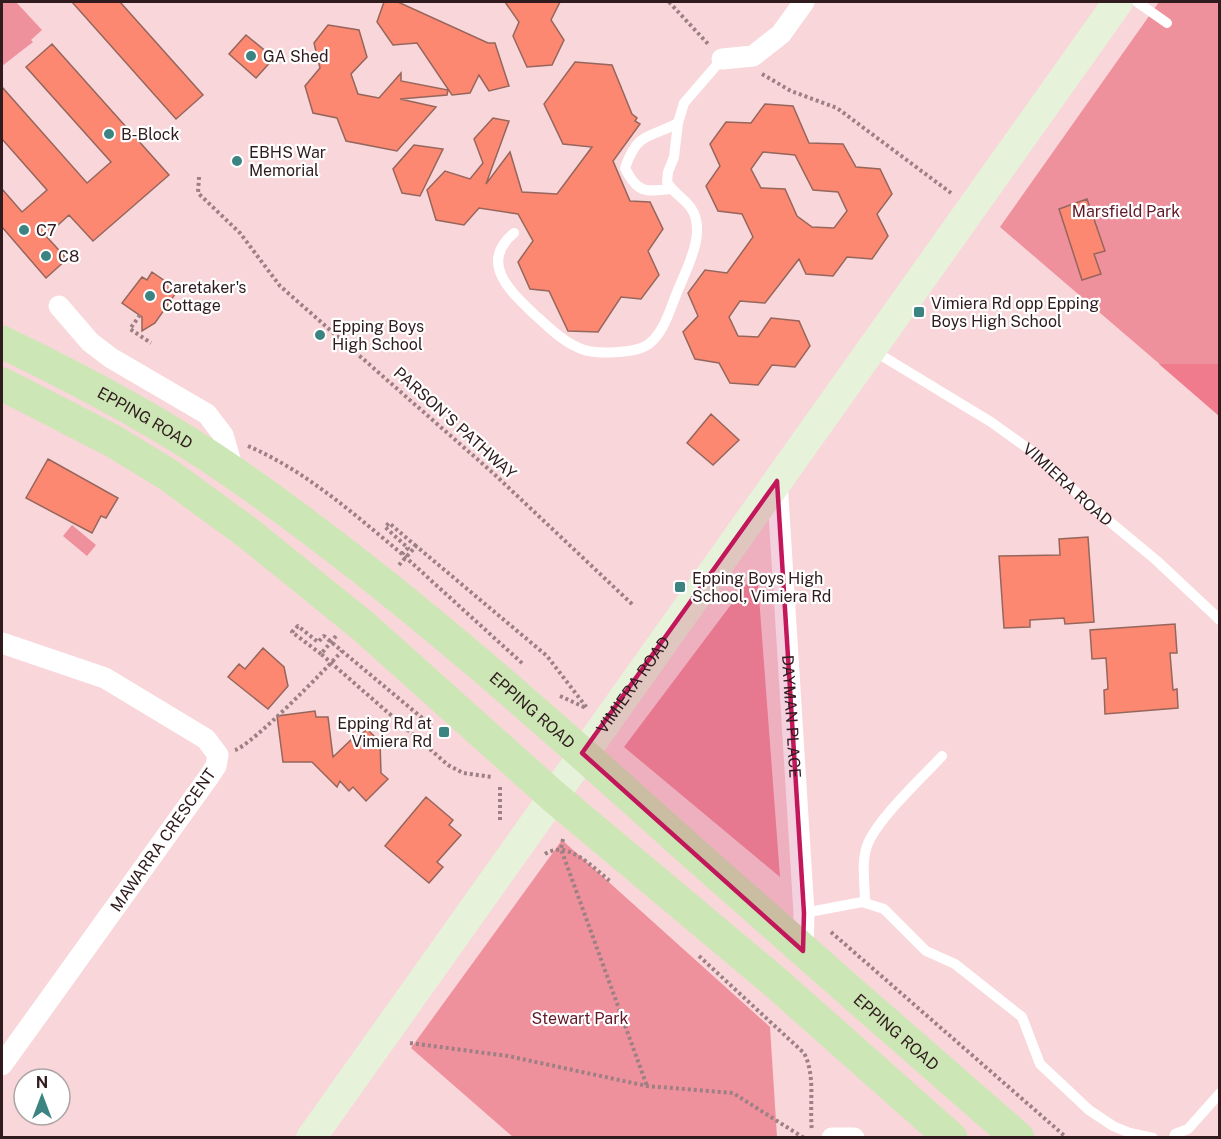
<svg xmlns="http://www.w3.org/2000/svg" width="1221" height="1139" font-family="'Public Sans',sans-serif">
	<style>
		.green { fill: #ef909d }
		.forest { fill: #f07b8d }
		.building { fill: #fc8872; stroke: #96665c; stroke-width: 1.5; fill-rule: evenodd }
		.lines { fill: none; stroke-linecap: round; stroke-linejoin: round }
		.path { stroke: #9d8083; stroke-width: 4; stroke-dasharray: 3 3; stroke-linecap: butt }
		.lane { stroke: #fff; stroke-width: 10 }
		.street { stroke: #fff; stroke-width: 21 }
		.secondary { stroke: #e6f3da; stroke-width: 30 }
		.primary { stroke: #cce7b5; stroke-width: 33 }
		.marked { fill: #c2185b; fill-opacity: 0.2; stroke: #c2185b; stroke-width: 4.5; stroke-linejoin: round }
		.poi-dot { fill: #3c8481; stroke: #fff; stroke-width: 2 }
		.labels { text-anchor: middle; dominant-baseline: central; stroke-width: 4.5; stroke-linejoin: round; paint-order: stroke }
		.poi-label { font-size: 16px; fill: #301b1e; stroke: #fff; text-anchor: start }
		.park-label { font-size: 16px; fill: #621829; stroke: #fff }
		.street-label { font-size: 16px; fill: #301b1e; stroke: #fff }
	</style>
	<rect width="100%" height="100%" fill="#f9d6d9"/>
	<path class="green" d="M 2,2 L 16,2 L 42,30 L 31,40 L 33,42 L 2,66 Z
		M 1159,2 L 1219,2 L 1219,415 L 1000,227 Z
		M 72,525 L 96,545 L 87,556 L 63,536 Z
		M 757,570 L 780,877 L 624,747 Z
		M 562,840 L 770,1027 L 777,1137 L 513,1137 L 411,1048 Z"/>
	<path class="forest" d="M 1159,364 L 1219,364 L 1219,416 Z"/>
	<path class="building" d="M 72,2 L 120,2 L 203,95 L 176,119 Z
		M 384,2 L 398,2 L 488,43 L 495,43 L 509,86 L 489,91 L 479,75 L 470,93 L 452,95 L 417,43 L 393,45 L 377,22 Z
		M 505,2 L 560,2 L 551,20 L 564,40 L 552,65 L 527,67 L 513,36 L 519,22 Z
		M 328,25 L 359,30 L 367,57 L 351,74 L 358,94 L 379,98 L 401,73 L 401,81 L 448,90 L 447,95 L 400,99 L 436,107 L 397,151 L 346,141 L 337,118 L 313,113 L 305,86 L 320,68 L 314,43 Z
		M 246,35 L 274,58 L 256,78 L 229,54 Z
		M 52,44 L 169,175 L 93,241 L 69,215 L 46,236 L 67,259 L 46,278 L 2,227 L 2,189 L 22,212 L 47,190 L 2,139 L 2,87 L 87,183 L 111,162 L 26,67 Z
		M 575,62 L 612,65 L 632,114 L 637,118 L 635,121 L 640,124 L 613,161 L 630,201 L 650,202 L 663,229 L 648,251 L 659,275 L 641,299 L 621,297 L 598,332 L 568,331 L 549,291 L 530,289 L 518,262 L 533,241 L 518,214 L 479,208 L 464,225 L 436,220 L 427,190 L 445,171 L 470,179 L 483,163 L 474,139 L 493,118 L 509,121 L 486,184 L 510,152 L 522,192 L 557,194 L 592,147 L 563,144 L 544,104 Z
		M 765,104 L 793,106 L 809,143 L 843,144 L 856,167 L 880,169 L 892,194 L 877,214 L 888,236 L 872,259 L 847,257 L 833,276 L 806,274 L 799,259 L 765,303 L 740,301 L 729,317 L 738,336 L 758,337 L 771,318 L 799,321 L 810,346 L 795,367 L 772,365 L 758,385 L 730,383 L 719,363 L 695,359 L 683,332 L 698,316 L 688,293 L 705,270 L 727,273 L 753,237 L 742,214 L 718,211 L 706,186 L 720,166 L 710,144 L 726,122 L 751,123 ZM 763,152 L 795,155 L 813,190 L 838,192 L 847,211 L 834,228 L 812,227 L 797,216 L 785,189 L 761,188 L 751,169 Z
		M 414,145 L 443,149 L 420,196 L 402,193 L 393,169 Z
		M 1087,199 L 1105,251 L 1094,254 L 1101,274 L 1082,280 L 1059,209 Z
		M 152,272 L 178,290 L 155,323 L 142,331 L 142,317 L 122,303 L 142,277 L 147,280 Z
		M 711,414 L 739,440 L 713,465 L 687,443 Z
		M 48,459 L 118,498 L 106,518 L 101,516 L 92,533 L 26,498 Z
		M 1088,537 L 1094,622 L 1065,624 L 1064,618 L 1030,620 L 1030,627 L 1004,628 L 999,556 L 1060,555 L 1059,539 Z
		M 1175,624 L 1177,653 L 1170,653 L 1173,690 L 1177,689 L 1178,708 L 1105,714 L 1104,690 L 1108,689 L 1106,658 L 1092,659 L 1090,630 Z
		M 263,648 L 284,667 L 288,686 L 268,709 L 228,677 L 239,664 L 245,669 Z
		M 315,711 L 316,717 L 328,717 L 333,757 L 353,738 L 356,740 L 367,729 L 380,742 L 381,773 L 388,779 L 366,801 L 353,787 L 349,791 L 340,781 L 337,787 L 312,762 L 283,762 L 277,716 Z
		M 426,797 L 453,820 L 449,825 L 461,835 L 437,862 L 443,867 L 429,883 L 385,846 Z"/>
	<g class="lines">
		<path class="path" d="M 669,2 L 709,45
			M 762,74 L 791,91 L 837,108 L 951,193
			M 199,177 L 198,193 L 240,233 L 280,286 L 493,473 L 633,605
			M 140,315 L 130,329 L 151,343
			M 248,446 C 306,471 354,514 402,554
			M 416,546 L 389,523 L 385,527 L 408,548 L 402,554 L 523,664
			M 399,565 L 416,546 L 547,656 L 587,708
			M 336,636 L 321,654 L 448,765 L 463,773 L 492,777
			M 321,654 L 292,632 L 298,626 L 318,642 L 324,636 L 433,727
			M 560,696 L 586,708
			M 235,750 C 252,745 327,668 342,651
			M 500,820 L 500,785
			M 563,839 L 561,849 L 647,1086
			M 545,854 C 568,839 593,868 610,881
			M 831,932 L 1067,1138
			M 699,956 L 804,1053 C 816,1076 809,1105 812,1131
			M 410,1043 L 508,1056 L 647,1086 L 733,1093 L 804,1138"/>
		<g class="lane">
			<path d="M 1137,2 L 1167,23"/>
			<path d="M 671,189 C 645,192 637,193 625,168 C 638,131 648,139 678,123"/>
			<path d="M 514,233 C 478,263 511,292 535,315 C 549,327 562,341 579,348 C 593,355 638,354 650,343 C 664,331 669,312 676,295 C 685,271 708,233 691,208 C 684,198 673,193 667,182 L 668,172 L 674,157 L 678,123 L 684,103 L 722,59"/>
			<path id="s1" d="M 874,351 L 991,422 L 1033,452 L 1092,507 L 1156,560 L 1220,620"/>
			<path d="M 865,902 C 865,884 861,863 867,846 C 876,820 922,778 942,756"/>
			<path d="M 804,913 L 862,902 L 884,909 L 926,951 L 955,964 L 1022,1017 L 1040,1064 L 1089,1110 L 1113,1126 L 1130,1133 L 1153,1138"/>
			<path d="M 1174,1138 L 1175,1134 L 1188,1129 L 1220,1093"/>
		</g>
		<g class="street">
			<path d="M 722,59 L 753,56 L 781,34 L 804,2"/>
			<path d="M 59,306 L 90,342 L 111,358 L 207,414 L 223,435 L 234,473"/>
			<path id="s2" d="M 777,481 L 804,913 L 803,951"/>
			<path d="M 2,643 L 105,678 L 206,739 L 218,755 L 216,766 L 208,778 L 2,1065"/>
			<path d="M 832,1138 L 854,1138"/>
		</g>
		<path class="secondary" id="s3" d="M 311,1138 L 1118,2"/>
		<g class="primary">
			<path id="s4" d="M 2,342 C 81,380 161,422 234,473 C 394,584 546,720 690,850 C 799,947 908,1042 1018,1138"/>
			<path d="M 2,384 L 113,441 L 167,474 L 248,533 L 363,626 L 553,796 L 775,982 L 951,1138"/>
		</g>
	</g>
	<path class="marked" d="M 777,481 L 804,913 L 803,951 L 582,753 Z"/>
	<g class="poi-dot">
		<circle cx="251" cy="56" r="6"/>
		<circle cx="109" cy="134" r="6"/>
		<circle cx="237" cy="161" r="6"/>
		<circle cx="24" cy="230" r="6"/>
		<circle cx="46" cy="256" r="6"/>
		<circle cx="150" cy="296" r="6"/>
		<rect x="913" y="306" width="12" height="12" rx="3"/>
		<circle cx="320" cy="335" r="6"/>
		<rect x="674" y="581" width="12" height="12" rx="3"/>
		<rect x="438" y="726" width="12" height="12" rx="3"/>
	</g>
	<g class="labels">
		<g class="poi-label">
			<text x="263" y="56">GA Shed</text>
			<text x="121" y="134">B-Block</text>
			<text x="249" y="152">EBHS War<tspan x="249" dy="18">Memorial</tspan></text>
			<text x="36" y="230">C7</text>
			<text x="58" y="256">C8</text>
			<text x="162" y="287">Caretaker's<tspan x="162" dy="18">Cottage</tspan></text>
			<text x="931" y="303">Vimiera Rd opp Epping<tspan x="931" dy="18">Boys High School</tspan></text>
			<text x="332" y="326">Epping Boys<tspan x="332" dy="18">High School</tspan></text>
			<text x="692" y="578">Epping Boys High<tspan x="692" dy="18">School, Vimiera Rd</tspan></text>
			<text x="432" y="723" text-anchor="end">Epping Rd at<tspan x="432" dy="18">Vimiera Rd</tspan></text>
		</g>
		<g class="park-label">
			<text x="1126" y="211">Marsfield Park</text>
			<text x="580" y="1018">Stewart Park</text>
		</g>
		<g class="street-label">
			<text stroke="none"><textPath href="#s4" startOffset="162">EPPING ROAD</textPath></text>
			<text transform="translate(455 423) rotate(42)">PARSON'S PATHWAY</text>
			<text stroke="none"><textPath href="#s1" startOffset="236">VIMIERA ROAD</textPath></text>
			<text stroke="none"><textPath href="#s3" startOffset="556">VIMIERA ROAD</textPath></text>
			<text stroke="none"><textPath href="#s4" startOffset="648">EPPING ROAD</textPath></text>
			<text stroke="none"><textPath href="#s2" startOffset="236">DAYMAN PLACE</textPath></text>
			<text transform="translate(163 840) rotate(-55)">MAWARRA CRESCENT</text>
			<text stroke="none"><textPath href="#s4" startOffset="1134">EPPING ROAD</textPath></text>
		</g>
	</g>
	<rect width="1221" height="1139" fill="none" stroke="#301b1e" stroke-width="6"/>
	<g transform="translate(42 1097)"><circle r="28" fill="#ffffff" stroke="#aca4a5" stroke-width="1.5"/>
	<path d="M0-4.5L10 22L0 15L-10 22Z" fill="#3c8481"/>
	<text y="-9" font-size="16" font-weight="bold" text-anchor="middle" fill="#301b1e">N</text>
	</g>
</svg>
